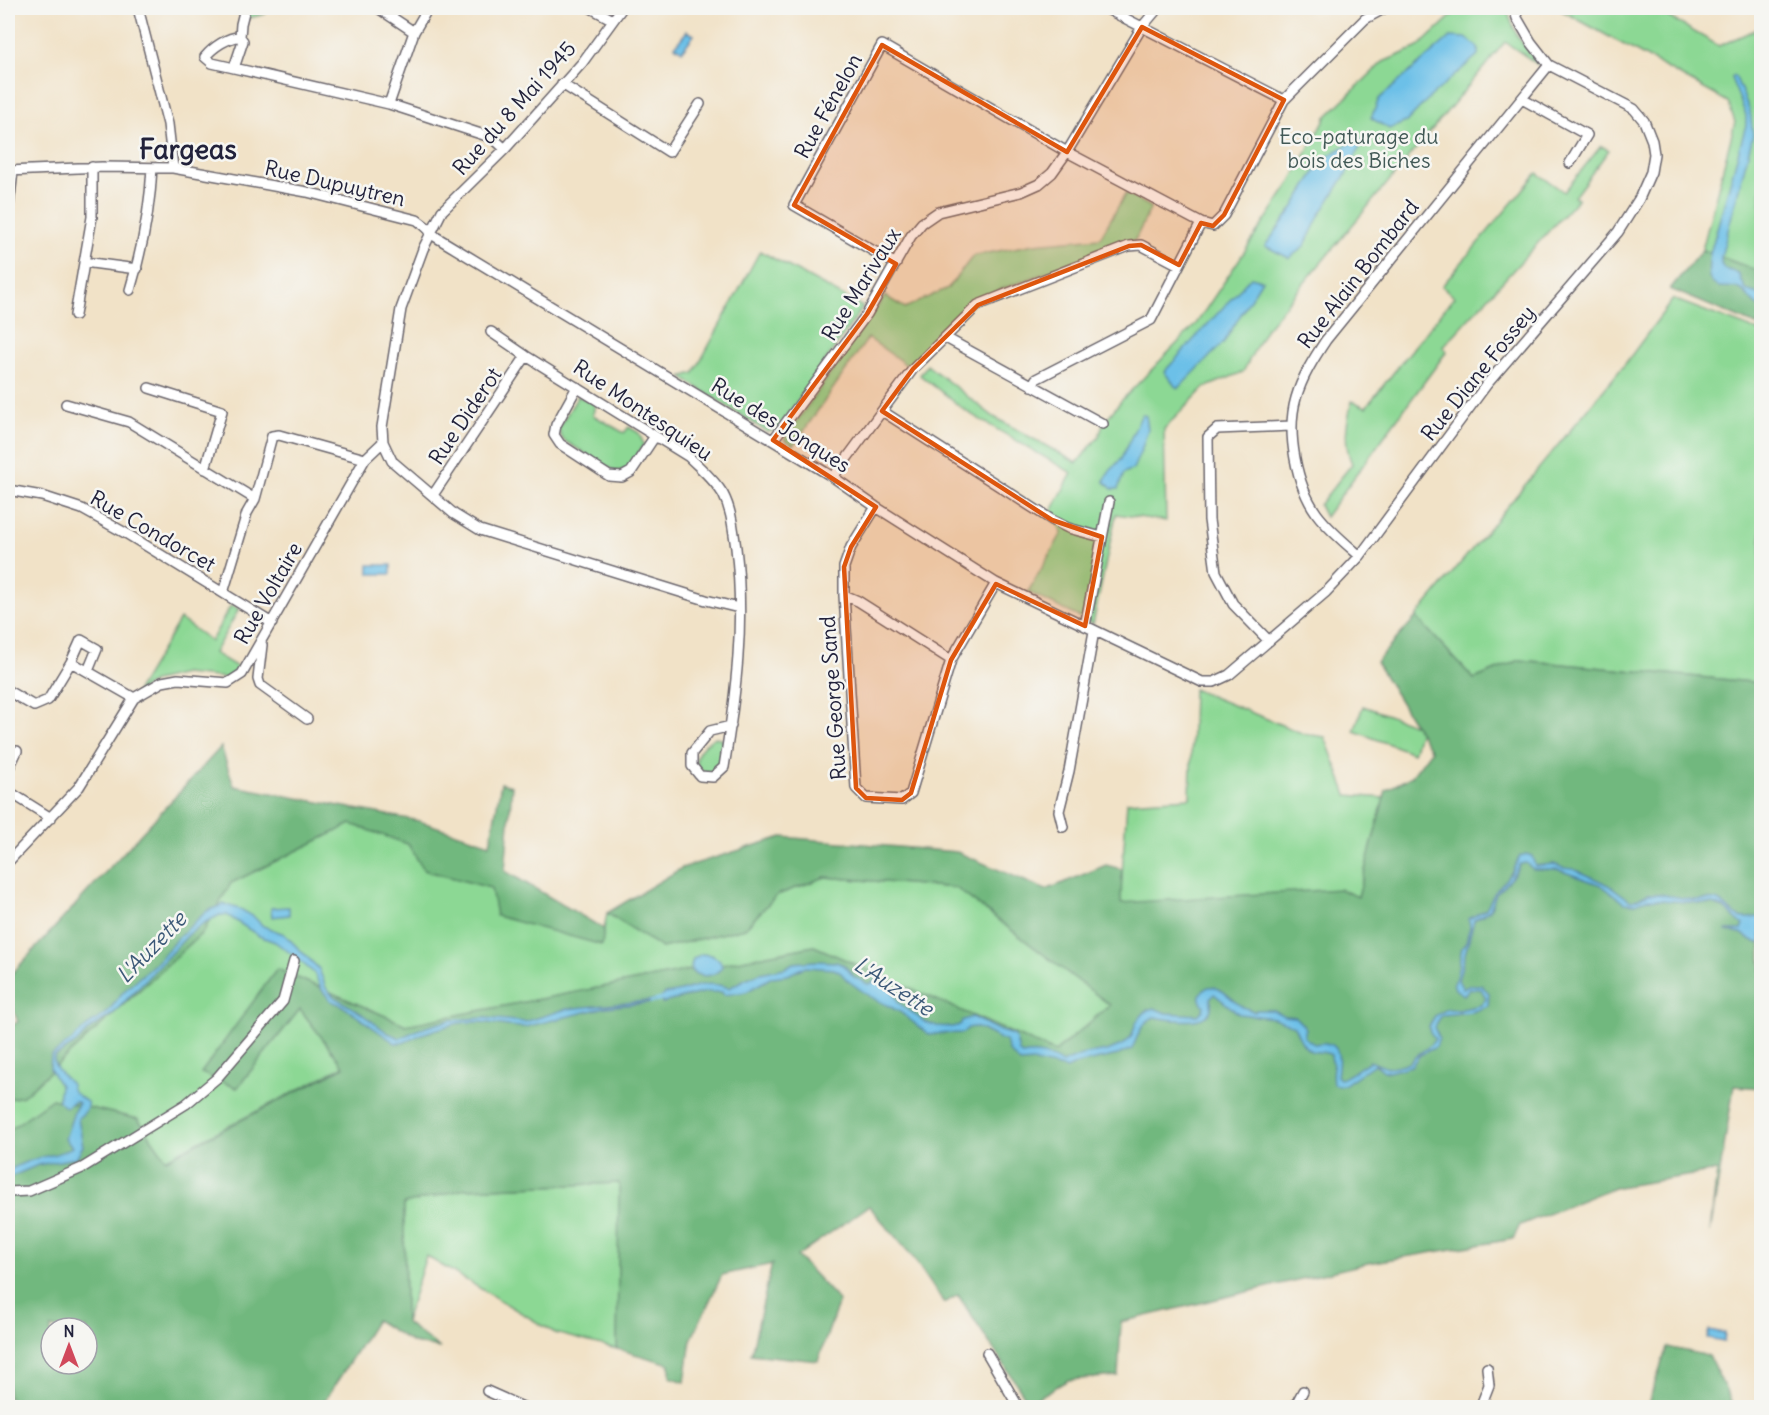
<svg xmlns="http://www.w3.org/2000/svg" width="1769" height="1415" font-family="Delius,sans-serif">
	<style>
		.green { fill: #8cd894; stroke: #577d68; stroke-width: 1.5 }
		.forest { fill: #71b87e; stroke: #4a6d5c; stroke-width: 1.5; fill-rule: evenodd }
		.water { fill: #6cc0e8; stroke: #477192; stroke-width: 1.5 }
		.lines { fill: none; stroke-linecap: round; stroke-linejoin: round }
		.stream { stroke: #6cc0e8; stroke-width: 3 }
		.street-casing { stroke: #6a656c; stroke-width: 12 }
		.street { stroke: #fff; stroke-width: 9 }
		.marked { fill: #de560e; fill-opacity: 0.2; stroke: #de560e; stroke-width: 4.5; stroke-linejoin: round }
		.labels { text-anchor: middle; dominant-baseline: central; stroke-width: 5; stroke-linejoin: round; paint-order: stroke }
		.street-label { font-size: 21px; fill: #22223b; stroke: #f6f6f2 }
		.park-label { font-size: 21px; fill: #425956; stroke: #f6f6f2 }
		.water-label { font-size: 22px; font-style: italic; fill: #3c5978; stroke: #f6f6f2 }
		.district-label { font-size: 27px; font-weight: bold; fill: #22223b; stroke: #f6f6f2 }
	</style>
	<rect width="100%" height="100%" fill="#f6f6f2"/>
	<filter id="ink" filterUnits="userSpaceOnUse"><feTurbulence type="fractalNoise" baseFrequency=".0167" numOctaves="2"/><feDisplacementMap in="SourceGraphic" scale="12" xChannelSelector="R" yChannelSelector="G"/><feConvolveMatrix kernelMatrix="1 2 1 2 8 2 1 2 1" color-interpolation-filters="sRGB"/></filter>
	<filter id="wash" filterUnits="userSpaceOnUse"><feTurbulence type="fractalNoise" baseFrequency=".008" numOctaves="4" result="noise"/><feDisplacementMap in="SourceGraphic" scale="24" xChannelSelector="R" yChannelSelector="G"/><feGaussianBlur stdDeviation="1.35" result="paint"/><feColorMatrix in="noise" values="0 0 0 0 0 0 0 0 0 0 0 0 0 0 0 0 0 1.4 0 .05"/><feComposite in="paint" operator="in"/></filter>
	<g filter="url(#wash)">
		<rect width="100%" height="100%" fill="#f1e2c7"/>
		<path class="green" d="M 249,8 L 268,8 L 268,10 L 265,14 L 249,18 L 246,17 Z
			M 1460,8 L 1506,8 L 1517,36 L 1540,66 L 1505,42 L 1265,330 L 1243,372 L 1204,388 L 1164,429 L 1166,521 L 1116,514 L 1093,624 L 1028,592 L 1062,533 L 1052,511 L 1072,473 L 967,412 L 920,375 L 927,365 L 994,417 L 1077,463 L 1099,436 L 1104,422 L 1121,401 L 1196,324 L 1289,185 L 1326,117 L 1383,62 L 1418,47 Z
			M 1557,8 L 1653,8 L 1719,46 L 1761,27 L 1761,272 L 1702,250 L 1735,122 L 1728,102 Z
			M 1601,146 L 1609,150 L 1574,197 L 1578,199 L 1443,347 L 1447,351 L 1325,517 L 1319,505 L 1352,464 C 1343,442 1346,424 1352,401 L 1366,407 L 1454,297 L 1442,286 L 1537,173 L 1564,192 Z
			M 1126,193 L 1151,207 L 1135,240 L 1002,289 L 971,304 L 908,366 L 868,338 L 794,445 L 784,439 L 885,296 L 905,308 L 948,288 L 973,256 L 1034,244 L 1100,238 Z
			M 760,251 L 863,307 L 778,429 L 767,432 L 681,377 L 694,373 Z
			M 1673,299 L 1761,332 L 1761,683 L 1520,660 L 1474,679 L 1416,617 L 1625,364 Z
			M 578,396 L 595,404 L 593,415 L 624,433 L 629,427 L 639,433 L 644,445 L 628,469 L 616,472 L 563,440 L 558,429 Z
			M 231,605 L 239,609 L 214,653 L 239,668 L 226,678 L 184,674 L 155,681 L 135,694 L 180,619 L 211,641 Z
			M 1193,689 L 1304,734 L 1325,737 L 1347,795 L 1384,798 L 1358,897 L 1120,903 L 1127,802 L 1190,798 Z
			M 1363,706 L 1421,727 L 1413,753 L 1354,731 Z
			M 716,737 L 722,739 C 725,746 723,752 722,758 C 716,786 685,768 701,749 C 706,743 709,740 716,737 Z
			M 351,824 L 408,844 L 424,870 L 491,888 L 601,945 L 607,913 L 662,948 L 745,928 L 777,895 L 825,877 L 956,888 L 1110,1005 L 1055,1052 L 814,946 L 406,1025 L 277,969 L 237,1088 L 300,1009 L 344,1066 L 165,1159 L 138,1119 L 52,1099 L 8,1131 L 8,1099 L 23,1096 L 203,932 L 231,883 Z
			M 620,1183 L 617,1349 L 555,1333 L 426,1256 L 405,1322 L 404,1204 L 465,1189 Z"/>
		<path class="forest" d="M 1702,250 L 1761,272 L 1761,327 L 1670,289 Z
			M 1416,617 L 1474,679 L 1520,660 L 1761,683 L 1761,1088 L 1734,1086 L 1710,1232 L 1717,1171 L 1612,1188 L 1520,1225 L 1513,1239 L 1368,1263 L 1121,1322 L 1118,1376 L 1068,1380 L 1029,1403 L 958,1295 L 944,1303 L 912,1256 L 869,1206 L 797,1256 L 839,1301 L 818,1361 L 751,1354 L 772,1264 L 722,1275 L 691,1340 L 685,1382 L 670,1377 L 670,1364 L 617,1349 L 619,1183 L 465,1189 L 404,1204 L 405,1322 L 440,1348 L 413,1343 L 376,1320 L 321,1407 L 21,1407 L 8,1398 L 8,1131 L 52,1099 L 138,1119 L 166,1159 L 344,1067 L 300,1009 L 237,1088 L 201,1073 L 277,969 L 406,1025 L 814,946 L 1055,1052 L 1110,1005 L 956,888 L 825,877 L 777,895 L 745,928 L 662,948 L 607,913 L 682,868 L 782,837 L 957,852 L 1046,890 L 1106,865 L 1122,869 L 1121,903 L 1340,889 L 1358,897 L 1386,790 L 1412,776 L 1431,751 L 1376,662 ZM 51,1328 L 87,1328 L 87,1364 L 51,1364 Z
			M 221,747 L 234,786 L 419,821 L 490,844 L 501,783 L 512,786 L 505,871 L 604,929 L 602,945 L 496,916 L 491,888 L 424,870 L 408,844 L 351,824 L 231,883 L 203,932 L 23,1096 L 8,1099 L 8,1027 L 18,1022 L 8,996 L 8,978 Z
			M 1667,1347 L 1709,1356 L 1734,1407 L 1647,1407 Z"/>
		<path class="water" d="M 687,31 L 694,35 L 682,51 L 675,46 Z
			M 1450,37 L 1466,38 L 1478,47 L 1478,55 L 1429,98 L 1406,122 L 1389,129 L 1371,118 L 1379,99 Z
			M 1733,76 L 1736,78 L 1750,111 L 1753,135 L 1721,257 L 1721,264 L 1724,269 L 1738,273 L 1746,290 L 1761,295 L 1761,307 C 1751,305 1750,294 1740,289 C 1734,286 1727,288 1720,287 C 1704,284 1709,265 1710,254 L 1746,125 L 1746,115 L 1731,78 Z
			M 1359,138 L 1363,141 L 1361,145 L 1346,174 L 1319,216 L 1304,247 L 1289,258 L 1265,246 L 1293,208 L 1323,159 Z
			M 1251,277 L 1262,280 L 1224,342 L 1178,389 L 1164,372 Z
			M 1142,414 L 1146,416 L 1148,429 L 1142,448 L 1133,469 L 1124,473 L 1118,489 L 1112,489 L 1104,481 L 1110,471 L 1121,459 Z
			M 369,565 L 391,565 L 391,574 L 369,574 Z
			M 1526,854 L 1532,856 L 1535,866 L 1554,864 L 1563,868 L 1573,869 L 1609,885 L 1631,901 C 1638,900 1642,896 1648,894 C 1662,892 1681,899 1695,900 C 1702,900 1708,899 1715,900 C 1725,902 1729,912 1738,916 C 1746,921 1753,916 1761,917 L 1761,943 L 1757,943 L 1741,933 L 1726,931 L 1726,930 L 1741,930 L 1743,925 L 1724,908 L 1712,904 L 1647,899 L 1635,904 L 1625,903 L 1601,885 L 1556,869 L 1533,869 L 1526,863 L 1520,864 L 1511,878 L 1496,894 L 1490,910 L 1474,920 L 1458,980 L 1463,989 L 1470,985 L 1481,985 L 1489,993 L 1488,1006 L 1472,1012 L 1442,1015 L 1434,1027 L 1439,1038 L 1436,1047 L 1420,1055 L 1411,1066 L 1389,1072 L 1384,1071 L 1376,1065 L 1373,1065 L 1344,1085 L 1338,1086 L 1333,1084 C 1332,1077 1332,1073 1333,1067 C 1333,1061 1331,1060 1331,1055 C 1324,1051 1318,1053 1311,1051 C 1302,1047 1298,1034 1294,1026 L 1274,1018 L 1239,1014 L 1214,994 L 1210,998 C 1220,1029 1170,1020 1154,1017 C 1140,1024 1138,1036 1132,1049 L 1118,1055 L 1077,1064 L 1067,1069 L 1035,1062 L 1020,1063 L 1008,1050 L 1007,1043 L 1004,1040 L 1000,1039 L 981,1029 L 973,1027 L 968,1028 L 963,1033 L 928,1034 L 900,1012 L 869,996 L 847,980 L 841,973 L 834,969 L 806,967 L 800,969 L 788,975 L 772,977 L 746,992 L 724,995 L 722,992 L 706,992 L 662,1003 L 661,998 L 665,994 C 691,991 703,978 729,988 L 743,980 L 760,973 L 785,968 L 793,963 L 815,961 L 836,962 L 844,965 L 854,977 L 868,984 L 872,983 L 879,976 L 886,980 L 899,1003 L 925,1022 L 937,1026 L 952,1027 L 960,1025 L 963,1020 L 972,1017 L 1000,1031 L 1013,1035 L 1016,1039 L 1019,1052 L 1022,1055 C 1034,1052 1051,1055 1062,1063 L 1081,1055 L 1107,1051 L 1124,1044 L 1131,1037 L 1137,1021 L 1147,1010 L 1154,1008 L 1166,1013 L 1198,1015 L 1203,1010 L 1204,1006 C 1201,1002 1198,999 1201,994 C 1211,975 1231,999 1241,1006 C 1246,1009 1250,1009 1255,1012 L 1256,1010 L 1273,1010 L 1284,1016 L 1295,1017 L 1306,1028 L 1304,1037 L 1314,1044 C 1342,1038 1340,1057 1337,1076 L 1340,1079 C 1348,1078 1361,1066 1370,1061 L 1387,1068 L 1409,1063 C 1418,1052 1430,1049 1435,1039 L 1430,1033 L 1429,1026 L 1435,1016 L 1447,1009 L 1459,1010 L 1481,1005 L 1486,999 L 1481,989 L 1469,989 L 1464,995 L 1455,989 L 1453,983 L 1456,978 L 1462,948 L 1466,942 L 1470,927 L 1469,919 L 1486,909 L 1495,892 L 1511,873 L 1520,856 Z
			M 224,904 L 242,910 L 254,917 L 263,926 L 284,934 L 319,969 L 326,988 L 334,997 L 359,1012 L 388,1033 L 400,1038 L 420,1029 L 450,1020 L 486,1018 L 525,1022 L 566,1009 L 655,1000 L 655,1002 L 606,1007 L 525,1027 C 502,1027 483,1019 459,1023 C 446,1026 434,1030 422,1034 C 413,1038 405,1044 395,1043 L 341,1005 L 331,1001 L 322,990 L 314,973 L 293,955 L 275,942 L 259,936 L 227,915 L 220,915 L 204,923 L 189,934 L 113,1014 L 91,1028 L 75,1044 L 54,1057 C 53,1068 62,1074 68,1081 C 73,1085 70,1084 72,1089 C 75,1095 82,1098 87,1102 C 89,1109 83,1114 78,1118 L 83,1146 L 76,1158 L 38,1165 L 8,1178 L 8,1171 C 16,1166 25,1162 35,1159 C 47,1155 61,1155 72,1147 L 65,1139 L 75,1109 L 79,1103 L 75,1101 L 66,1107 C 55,1103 59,1094 60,1086 L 50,1069 L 51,1056 L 71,1041 L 87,1026 L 107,1013 L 123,992 L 159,960 L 176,940 L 199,918 L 207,911 Z
			M 289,907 L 289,915 L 272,917 L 271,908 Z
			M 701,954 L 711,955 L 720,960 L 722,967 C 715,977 703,978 692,972 L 691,966 L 693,959 Z
			M 1709,1330 L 1725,1333 L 1724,1341 L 1707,1338 Z"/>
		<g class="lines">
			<path class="stream" d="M 651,1002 L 665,998"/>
		</g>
	</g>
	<g filter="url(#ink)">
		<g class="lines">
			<g class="street-casing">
				<path id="street" d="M 138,8 L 168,124 L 173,168
					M 378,8 L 414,32
					M 591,8 L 613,20
					M 622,8 L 582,63 L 505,149 L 442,211 L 423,249 L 401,309 L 382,427 L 383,442 L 392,461 L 454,514 L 480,530 L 706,600 L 739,608
					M 1105,8 L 1284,100
					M 240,37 L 241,24 L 245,8
					M 234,68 L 243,41 L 240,37 C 229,36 212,48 205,57 L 212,63 L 234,68 L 389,104 L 493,138 L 505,149
					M 562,84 L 669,152 L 700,104
					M 1522,99 L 1587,135 L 1570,163
					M 389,104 L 414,32 L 428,8
					M 8,171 L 102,167 L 173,168 L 307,192 L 417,220 L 425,226 L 436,237 L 833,477 L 876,507 L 996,583 L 1202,682 L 1214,682 L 1229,675 L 1326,592 L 1360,556 L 1487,384 L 1618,232 L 1639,199 L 1651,172 L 1654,154 L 1652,141 L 1644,121 L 1634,109 L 1549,65 L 1531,42 L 1517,18 L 1514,8
					M 8,214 L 13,171
					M 84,262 L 137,269
					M 896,264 L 794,205 L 882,45 L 1067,152 L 1201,223 L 1213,226 L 1224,215 L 1284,100 L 1365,19 L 1385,8
					M 130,290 C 142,250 150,210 152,168
					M 75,315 L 92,217 L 92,167
					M 491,332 L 526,356 L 689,457 C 701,469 714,479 723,494 C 732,511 733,529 736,548 C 745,623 736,693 724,767 L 713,777 L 700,776 L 692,766 L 692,753 L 710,731 L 731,726
					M 946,338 L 1103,424
					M 1032,386 L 1036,379 L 1151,320 L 1201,223
					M 577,387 L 556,425 L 554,435 L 560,444 L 609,476 L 622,477 L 631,472 L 655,436
					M 149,388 L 222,411 L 205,469
					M 66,404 L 129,422 L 255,499
					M 882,411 L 1052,520 L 1068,528 L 1102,537
					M 773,440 L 867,314 L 911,236 L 922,223 L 938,212 L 1021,192 L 1039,184 L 1052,173 L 1067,152 L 1142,27 L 1158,8
					M 833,477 L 913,369 L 978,305 L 1129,246 L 1141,245 L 1179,265
					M 8,490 L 42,496 L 82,509 L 127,534 L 272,623
					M 433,495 L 526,356
					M 876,507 L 851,547 L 844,567 L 844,595 L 856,788 L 866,798 L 902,800 L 911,793 L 951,660 L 996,583
					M 1360,556 C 1345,543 1329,530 1317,514 C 1296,485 1286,432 1296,398 C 1302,377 1314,358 1326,340 L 1549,65
					M 223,593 L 247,513 L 255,499 L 272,436 L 279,435 L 365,459
					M 844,595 L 858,601 L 951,660
					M 1085,626 L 1109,502
					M 1269,641 L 1233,604 L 1216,572 L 1209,520 L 1208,437 L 1217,429 L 1291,426
					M 262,645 L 258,679 L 260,685 L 307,719
					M 71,662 L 81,640 L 97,649 L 88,671
					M 8,691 L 34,706 L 48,700 L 71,662 L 134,698
					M 8,770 L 17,751
					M 8,791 L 51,818
					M 1063,827 L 1059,811 L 1069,771 L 1094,631
					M 8,862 L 79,787 L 134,698 L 162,682 L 178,679 L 228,683 L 242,674 L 365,459 L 383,442
					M 8,1192 L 29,1191 L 82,1168 L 186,1104 L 217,1078 L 283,1001 L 294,961
					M 987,1353 L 1019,1408
					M 487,1391 L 525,1408
					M 1294,1408 L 1303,1391
					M 1480,1408 L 1489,1385 L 1487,1368"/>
			</g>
			<use href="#street" class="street"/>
		</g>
	</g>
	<path class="marked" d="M 1142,27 L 1284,100 L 1224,215 L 1213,226 L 1201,223 L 1179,265 L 1141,245 L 1129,246 L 978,305 L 913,369 L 882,411 L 1052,520 L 1102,537 L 1085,626 L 996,584 L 951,660 L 911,793 L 902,800 L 866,798 L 856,788 L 844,567 L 851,547 L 876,507 L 773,440 L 867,314 L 896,264 L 794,205 L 882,45 L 1067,152 Z"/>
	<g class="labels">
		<g class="street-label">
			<text transform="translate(828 106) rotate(-61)">Rue Fénelon</text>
			<text transform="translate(514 108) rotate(-48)">Rue du 8 Mai 1945</text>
			<text transform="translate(335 183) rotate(13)">Rue Dupuytren</text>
			<text transform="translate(1358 274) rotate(-52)">Rue Alain Bombard</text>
			<text transform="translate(861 284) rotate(-58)">Rue Marivaux</text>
			<text transform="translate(1478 373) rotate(-51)">Rue Diane Fossey</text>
			<text transform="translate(643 410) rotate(34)">Rue Montesquieu</text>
			<text transform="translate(465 416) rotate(-56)">Rue Diderot</text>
			<text transform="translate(781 425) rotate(32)">Rue des Jonques</text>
			<text transform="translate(153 531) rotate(30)">Rue Condorcet</text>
			<text transform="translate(268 593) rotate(-60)">Rue Voltaire</text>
			<text transform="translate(833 698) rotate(-94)">Rue George Sand</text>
		</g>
		<g class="park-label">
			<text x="1359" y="136">Eco-paturage du<tspan x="1359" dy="24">bois des Biches</tspan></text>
		</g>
		<g class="water-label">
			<text transform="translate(151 947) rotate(-46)">L'Auzette</text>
			<text transform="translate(894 986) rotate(33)">L'Auzette</text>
		</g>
		<g class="district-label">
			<text x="188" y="149">Fargeas</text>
		</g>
	</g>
	<rect width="1769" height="1415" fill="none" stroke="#f6f6f2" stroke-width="30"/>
	<g transform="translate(69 1346)"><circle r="28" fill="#f6f6f2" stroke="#a1a1a9" stroke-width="1.5"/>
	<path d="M0-4.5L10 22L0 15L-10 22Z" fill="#d1495b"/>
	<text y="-9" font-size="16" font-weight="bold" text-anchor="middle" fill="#22223b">N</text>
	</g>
</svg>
